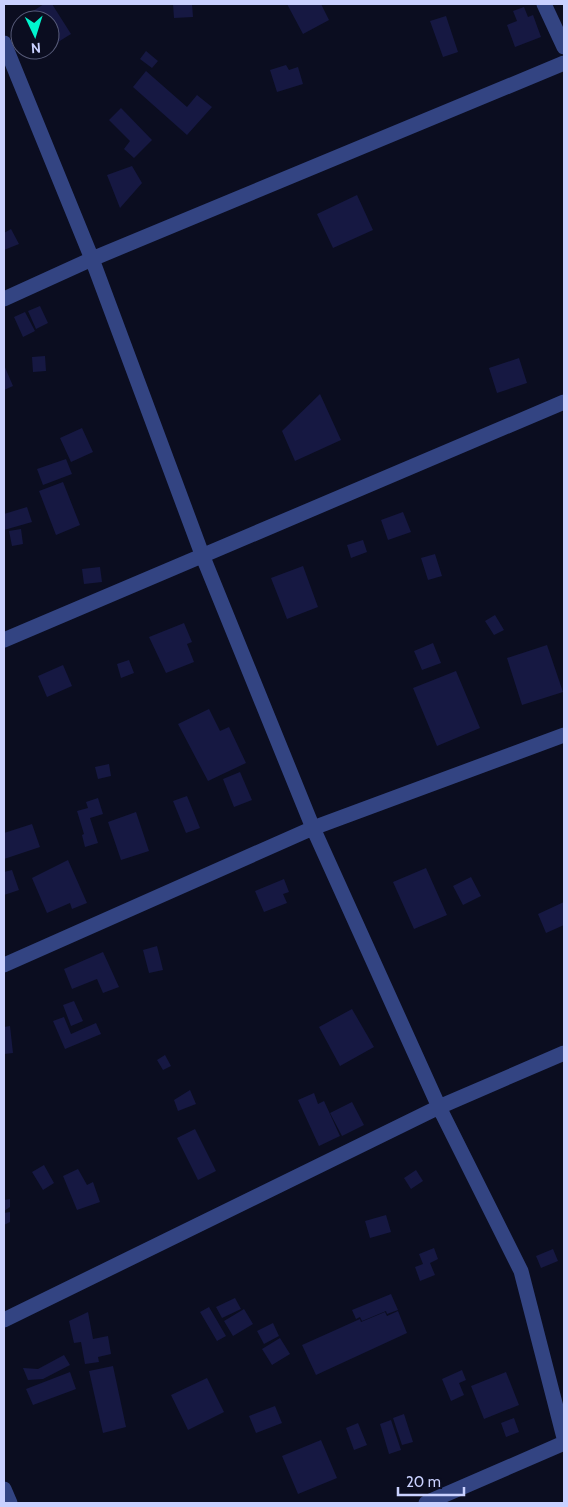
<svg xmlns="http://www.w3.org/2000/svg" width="568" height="1507" font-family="Cabin,sans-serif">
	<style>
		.building { fill: #161842 }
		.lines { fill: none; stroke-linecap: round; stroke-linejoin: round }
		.minor { stroke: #334482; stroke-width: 15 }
	</style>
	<rect width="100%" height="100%" fill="#0b0d20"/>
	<path class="building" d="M 44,4 L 52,4 L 71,34 L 50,47 L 50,20 L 19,20 Z
		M 173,4 L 192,4 L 193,17 L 174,18 Z
		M 287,4 L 321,4 L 329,20 L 303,34 Z
		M 524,7 L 528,17 L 533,15 L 541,37 L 515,47 L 507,25 L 517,21 L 513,11 Z
		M 446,16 L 458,52 L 443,57 L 430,21 Z
		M 146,51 L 158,61 L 152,68 L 140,59 Z
		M 286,65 L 289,70 L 298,67 L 303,84 L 277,92 L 270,70 Z
		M 146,71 L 187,107 L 197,95 L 212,107 L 187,135 L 133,87 Z
		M 121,108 L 152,140 L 134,158 L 124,149 L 130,141 L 109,120 Z
		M 132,166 L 142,183 L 120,208 L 107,175 Z
		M 357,195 L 373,230 L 333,248 L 317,214 Z
		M 11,229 L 19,244 L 4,250 L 4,233 Z
		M 40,306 L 48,323 L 36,329 L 28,311 Z
		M 25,312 L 35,331 L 23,337 L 14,317 Z
		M 45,356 L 46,371 L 33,372 L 32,357 Z
		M 519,358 L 527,383 L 497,393 L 489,368 Z
		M 4,365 L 13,386 L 4,390 Z
		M 320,394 L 341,440 L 295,461 L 282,431 Z
		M 82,428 L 93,452 L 71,462 L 60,438 Z
		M 66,459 L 72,474 L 43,485 L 37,469 Z
		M 63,482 L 80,525 L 56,535 L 39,491 Z
		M 27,507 L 32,522 L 4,530 L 4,514 Z
		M 403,512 L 411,532 L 388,540 L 381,520 Z
		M 21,529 L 23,544 L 12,546 L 9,531 Z
		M 363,540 L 367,552 L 351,558 L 347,545 Z
		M 435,554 L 442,576 L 428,580 L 421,558 Z
		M 303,566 L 318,607 L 287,619 L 271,578 Z
		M 100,567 L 102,582 L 84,584 L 82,569 Z
		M 495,615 L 504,630 L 494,635 L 485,621 Z
		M 184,623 L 192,642 L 187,644 L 194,662 L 166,673 L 149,637 Z
		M 433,643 L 441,663 L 422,670 L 414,651 Z
		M 547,645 L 563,692 L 522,705 L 507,658 Z
		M 129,660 L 134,673 L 121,678 L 117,664 Z
		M 63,665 L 72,686 L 47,697 L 38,676 Z
		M 456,671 L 480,728 L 437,746 L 413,688 Z
		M 209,709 L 220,731 L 229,727 L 246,763 L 208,781 L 178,724 Z
		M 109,764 L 111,776 L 98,779 L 95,767 Z
		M 240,772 L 252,800 L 234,807 L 223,779 Z
		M 187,796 L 200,828 L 186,833 L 173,801 Z
		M 98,798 L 103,814 L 90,818 L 98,843 L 85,847 L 82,835 L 84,834 L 77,811 L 88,808 L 86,802 Z
		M 136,812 L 149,851 L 121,860 L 108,822 Z
		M 32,824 L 40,847 L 4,859 L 4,833 Z
		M 68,860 L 87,903 L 72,909 L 70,903 L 47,913 L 32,878 Z
		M 426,868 L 447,915 L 414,929 L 393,882 Z
		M 12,870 L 19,890 L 4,895 L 4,872 Z
		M 471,877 L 481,896 L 463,905 L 453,886 Z
		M 284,879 L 289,892 L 283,894 L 287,903 L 264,912 L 255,891 Z
		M 564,902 L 564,925 L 546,933 L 538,914 Z
		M 157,946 L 163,970 L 149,973 L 143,950 Z
		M 103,952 L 119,987 L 103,993 L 97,979 L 72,989 L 64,969 Z
		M 74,1001 L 83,1021 L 71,1026 L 63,1005 Z
		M 352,1009 L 374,1047 L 340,1066 L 319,1027 Z
		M 64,1017 L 71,1034 L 96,1023 L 101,1034 L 65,1049 L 53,1021 Z
		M 10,1026 L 13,1053 L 4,1054 L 4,1027 Z
		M 165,1055 L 171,1066 L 163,1070 L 157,1060 Z
		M 190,1090 L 196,1104 L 178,1111 L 174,1100 Z
		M 314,1093 L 318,1104 L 324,1101 L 340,1136 L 319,1146 L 298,1100 Z
		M 352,1102 L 364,1125 L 342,1136 L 330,1113 Z
		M 195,1129 L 216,1171 L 198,1180 L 177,1138 Z
		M 44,1165 L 54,1183 L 43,1190 L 32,1172 Z
		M 78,1169 L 87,1185 L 93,1182 L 100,1202 L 77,1210 L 63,1176 Z
		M 416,1170 L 423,1181 L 411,1189 L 404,1178 Z
		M 10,1199 L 10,1207 L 4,1211 L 4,1200 Z
		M 10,1212 L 10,1222 L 4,1225 L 4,1213 Z
		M 386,1215 L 391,1232 L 370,1238 L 365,1221 Z
		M 434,1248 L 438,1259 L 430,1263 L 435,1275 L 420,1281 L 415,1267 L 423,1264 L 419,1254 Z
		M 553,1249 L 558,1261 L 541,1268 L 536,1256 Z
		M 391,1294 L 398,1310 L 387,1314 L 386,1311 L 362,1321 L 360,1317 L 356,1319 L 352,1310 Z
		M 235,1298 L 241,1309 L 222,1318 L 216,1307 Z
		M 209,1307 L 226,1336 L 217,1341 L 200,1312 Z
		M 244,1309 L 253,1324 L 233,1336 L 224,1321 Z
		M 398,1311 L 407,1333 L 316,1375 L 302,1345 L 360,1319 L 361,1322 L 385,1312 L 387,1316 Z
		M 88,1312 L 93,1339 L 108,1336 L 111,1354 L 98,1357 L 99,1362 L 85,1364 L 81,1342 L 74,1343 L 69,1321 Z
		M 273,1323 L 279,1336 L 264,1344 L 257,1331 Z
		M 280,1338 L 290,1354 L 272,1365 L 262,1349 Z
		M 64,1355 L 70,1365 L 43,1379 L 28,1380 L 23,1368 L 38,1369 Z
		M 113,1366 L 126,1427 L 103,1433 L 89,1371 Z
		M 462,1370 L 466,1380 L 459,1383 L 464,1395 L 451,1401 L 442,1379 Z
		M 70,1372 L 76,1389 L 33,1405 L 26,1389 Z
		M 506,1372 L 519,1405 L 484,1419 L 471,1386 Z
		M 207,1378 L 224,1412 L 188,1430 L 171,1395 Z
		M 275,1406 L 282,1423 L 256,1433 L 249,1416 Z
		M 404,1414 L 413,1442 L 402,1445 L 393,1418 Z
		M 514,1418 L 519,1432 L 506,1437 L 501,1423 Z
		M 391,1420 L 401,1450 L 389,1454 L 380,1424 Z
		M 358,1423 L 367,1445 L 354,1450 L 346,1428 Z
		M 321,1440 L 337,1478 L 298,1494 L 282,1456 Z"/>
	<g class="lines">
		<path class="minor" d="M 544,4 L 564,47
			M 4,43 L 92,259 L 203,557 L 313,828 L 439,1107 L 521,1271 L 564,1438
			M 4,299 L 92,259 L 564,63
			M 4,640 L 564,402
			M 4,965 L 313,828 L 564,735
			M 4,1320 L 439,1107 L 564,1053
			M 4,1489 L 10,1503
			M 426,1503 L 564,1443"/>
	</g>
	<rect width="568" height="1507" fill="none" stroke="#cad1ff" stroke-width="10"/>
	<g transform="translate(35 35) rotate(176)"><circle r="24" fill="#0b0d20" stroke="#575b79"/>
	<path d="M0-4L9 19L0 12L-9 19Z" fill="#00f5ce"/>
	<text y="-8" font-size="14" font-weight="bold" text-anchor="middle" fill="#cad1ff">N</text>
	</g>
	<path d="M398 1487v8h66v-8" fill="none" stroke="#cad1ff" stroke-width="2.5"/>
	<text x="406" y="1487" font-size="15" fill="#cad1ff" stroke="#0b0d20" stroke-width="4" paint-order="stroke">20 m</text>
</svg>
